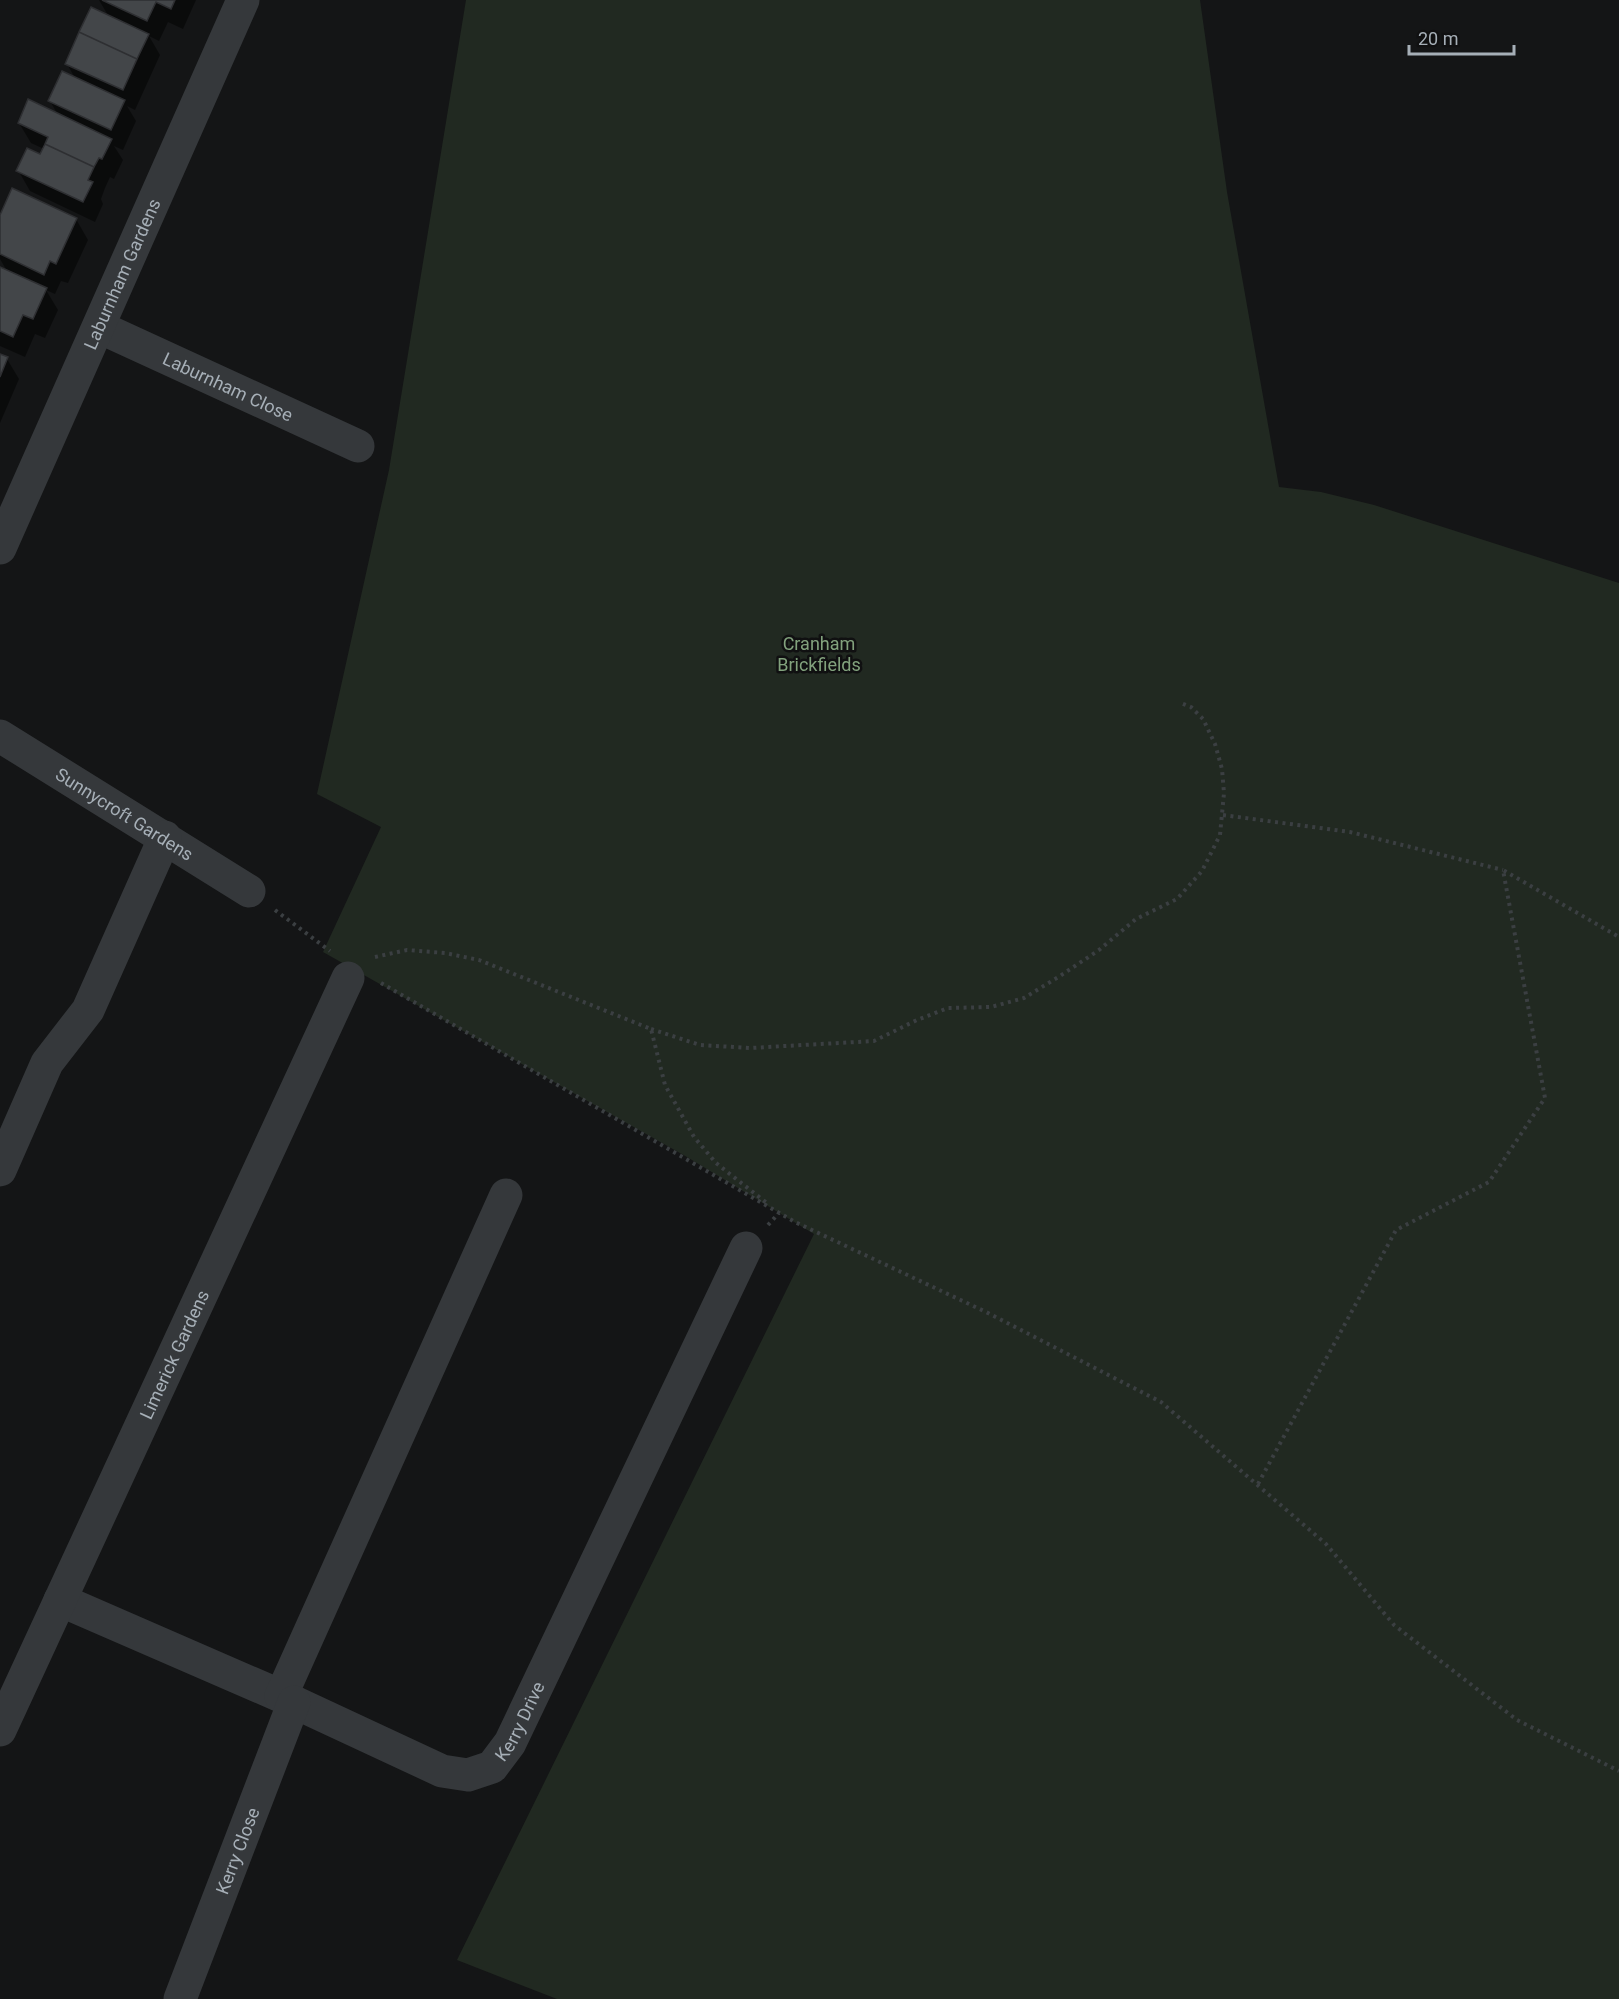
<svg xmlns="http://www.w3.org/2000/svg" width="1619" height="1999" font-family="Roboto,sans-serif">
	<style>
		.green { fill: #212921 }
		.shadow { fill: #0007 }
		.building { fill: #434649; stroke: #2e2f32; stroke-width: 1.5 }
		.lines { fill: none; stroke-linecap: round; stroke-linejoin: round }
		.path { stroke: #3b3f42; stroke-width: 4; stroke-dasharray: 3 4.5; stroke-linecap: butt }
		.minor { stroke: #35383b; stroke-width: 33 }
		.labels { text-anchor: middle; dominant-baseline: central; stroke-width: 5; stroke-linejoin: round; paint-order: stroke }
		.street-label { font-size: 18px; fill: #a6afb7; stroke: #101011 }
		.park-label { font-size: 18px; fill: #82a27d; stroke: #101011 }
	</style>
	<rect width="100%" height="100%" fill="#141516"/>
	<path class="green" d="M 466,0 L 1200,0 L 1227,192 L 1279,487 L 1321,492 L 1374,505 L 1619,583 L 1619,1999 L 557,1999 L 457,1960 L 814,1234 L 687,1157 L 323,952 L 381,827 L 317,794 L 389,470 Z"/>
	<path class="shadow" d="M 99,0 L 196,0 L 183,29 L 168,22 L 159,41 L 149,36 L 160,55 L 135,110 L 127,106 L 136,121 L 123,150 L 114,146 L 123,160 L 114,179 L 110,177 L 105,188 L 101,199 L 103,204 L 95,222 L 30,191 L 18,170 L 41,156 L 44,149 L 31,143 L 19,123 L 58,115 L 50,101 L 75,78 L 67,64 L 109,17 Z
		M 0,218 L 76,219 L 88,240 L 68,283 L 61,281 L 55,294 L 46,290 L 58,310 L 45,338 L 35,334 L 25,357 L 0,346 L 0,268 L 7,271 L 0,259 Z
		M 0,355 L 7,359 L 19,379 L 0,423 Z"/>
	<path class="building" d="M 102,0 L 175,0 L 171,9 L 156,2 L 147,21 Z
		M 91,7 L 149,34 L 137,59 L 79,32 Z
		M 79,32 L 137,59 L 123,90 L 65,64 Z
		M 62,71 L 125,100 L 111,130 L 48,101 Z
		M 28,99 L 112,139 L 102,159 L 99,158 L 94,167 L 45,144 L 48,137 L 18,123 Z
		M 45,144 L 94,167 L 88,180 L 93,182 L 83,202 L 16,171 L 27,148 L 40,154 Z
		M 12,188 L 77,218 L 56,264 L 50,261 L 44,275 L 0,254 L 0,215 Z
		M 0,267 L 47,288 L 33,319 L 23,315 L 13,337 L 0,331 Z
		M 0,354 L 8,357 L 0,377 Z"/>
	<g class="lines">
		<path class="path" d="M 1223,815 L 1350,832 L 1503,870
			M 275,910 L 330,951
			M 375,957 L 407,950 L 445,953 L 479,960 L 651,1029 L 665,1085 L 694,1137 L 716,1163 L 768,1204
			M 381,983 L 795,1222 L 986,1312 L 1161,1402 L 1326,1544 L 1394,1625 L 1517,1720 L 1619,1771
			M 651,1029 L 700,1045 L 750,1048 L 874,1041 L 917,1020 L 948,1008 L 991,1007 L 1024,998 L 1060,976 L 1099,950 L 1136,919 L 1177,899 L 1202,871 L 1220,835 L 1224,793 L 1222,769 L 1215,744 L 1203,719 L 1191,707 L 1181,703
			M 768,1225 L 779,1213
			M 1258,1484 L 1396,1230 L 1489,1182 L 1545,1098 L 1503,870 L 1619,937"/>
		<g class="minor">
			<path id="s1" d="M 99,327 L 358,446"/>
			<path id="s2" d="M 0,548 L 243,0"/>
			<path id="s3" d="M 0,736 L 249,891"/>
			<path d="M 0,1170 L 47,1063 L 88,1010 L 165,837"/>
			<path id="s4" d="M 60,1600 L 281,1696 L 442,1771 L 468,1775 L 492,1767 L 510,1743 L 746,1248"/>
			<path d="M 281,1696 L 506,1195"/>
			<path id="s5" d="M 0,1730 L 348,978"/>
			<path id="s6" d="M 180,1999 L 294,1702"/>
		</g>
	</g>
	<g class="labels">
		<g class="street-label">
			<text stroke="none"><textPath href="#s2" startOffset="300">Laburnham Gardens</textPath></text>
			<text stroke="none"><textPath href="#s1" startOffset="142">Laburnham Close</textPath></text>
			<text stroke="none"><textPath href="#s3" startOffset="147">Sunnycroft Gardens</textPath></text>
			<text stroke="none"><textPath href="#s5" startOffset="414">Limerick Gardens</textPath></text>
			<text stroke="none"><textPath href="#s4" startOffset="524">Kerry Drive</textPath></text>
			<text stroke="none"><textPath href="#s6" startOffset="159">Kerry Close</textPath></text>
		</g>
		<g class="park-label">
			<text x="819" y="643">Cranham<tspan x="819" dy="21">Brickfields</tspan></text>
		</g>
	</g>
	<path d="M1409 45v9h105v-9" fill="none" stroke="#a6afb7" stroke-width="3"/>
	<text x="1418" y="45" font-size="18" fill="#a6afb7" stroke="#101011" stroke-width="4.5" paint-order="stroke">20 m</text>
</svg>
